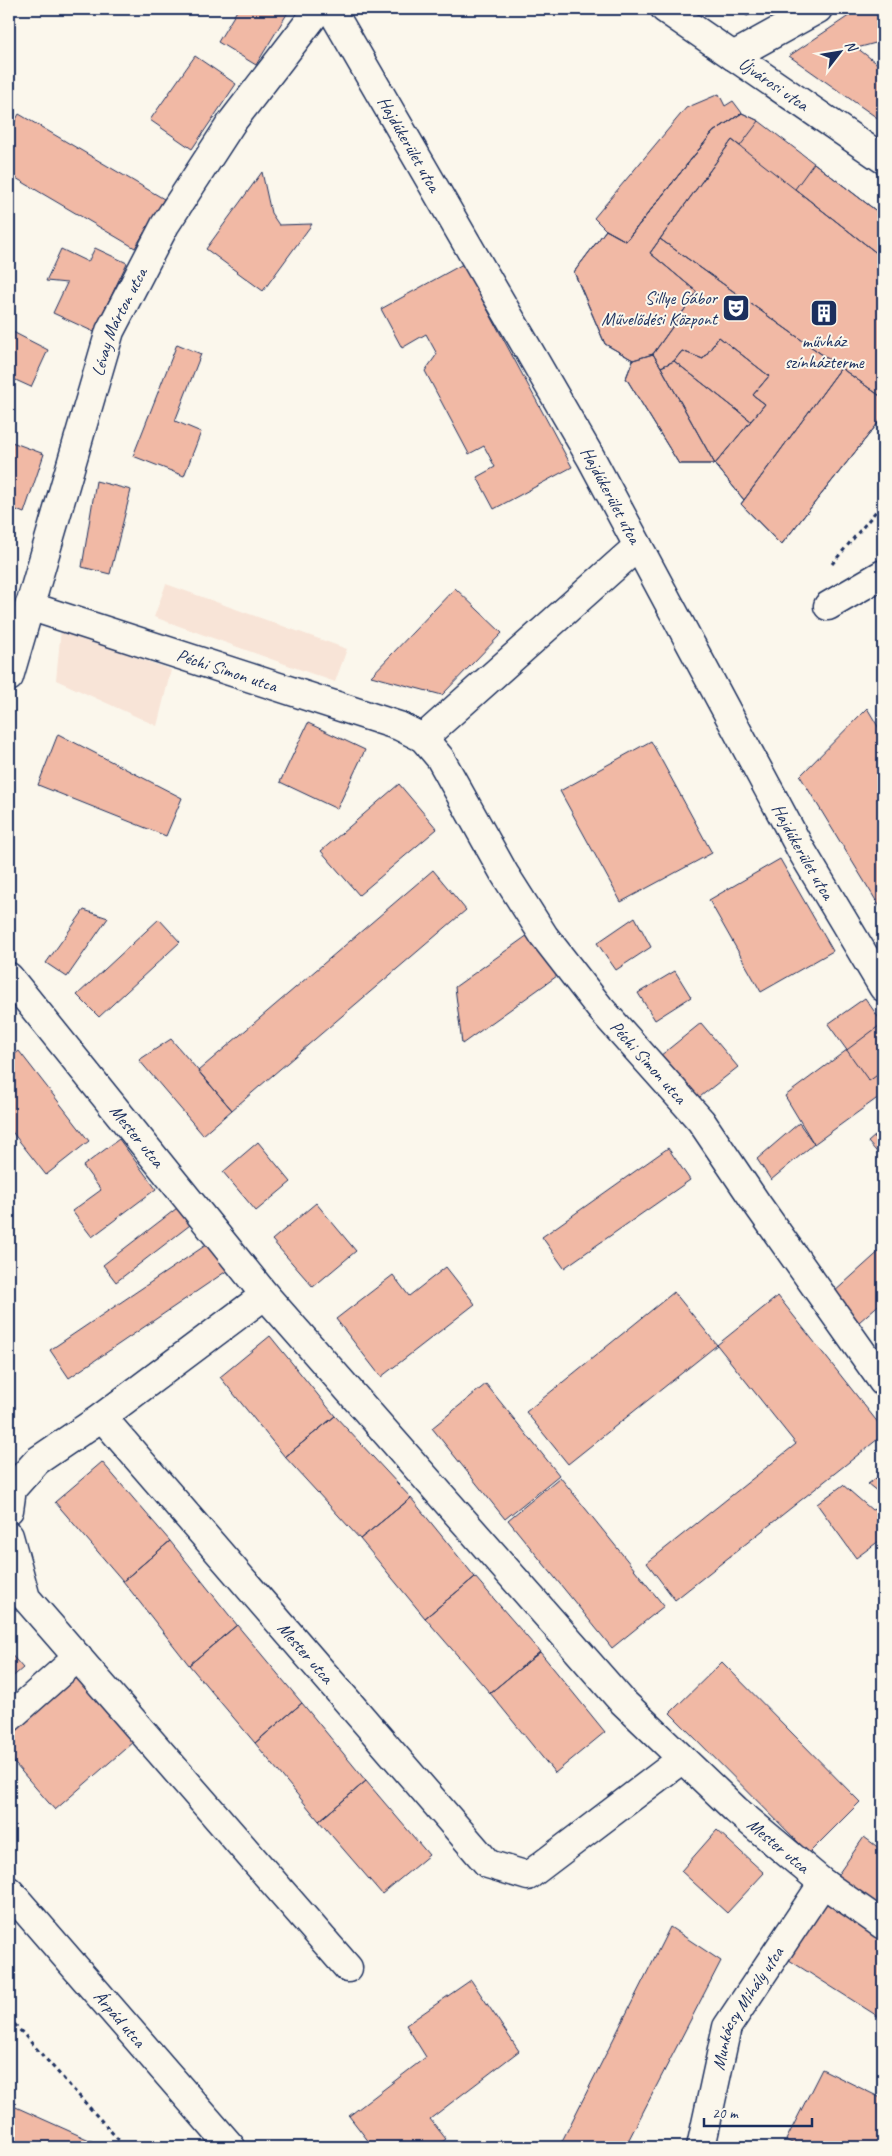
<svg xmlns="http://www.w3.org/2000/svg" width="892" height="2156" font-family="Caveat,sans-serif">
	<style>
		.built { fill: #f8e4d7 }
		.building { fill: #f1b9a5; stroke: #1b2f5e }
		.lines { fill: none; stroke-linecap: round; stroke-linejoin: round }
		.minor-casing { stroke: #1b2f5e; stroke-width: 31 }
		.path { stroke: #1b2f5e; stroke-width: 3; stroke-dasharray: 4 4; stroke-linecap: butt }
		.minor { stroke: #fbf7ec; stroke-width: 28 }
		.labels { text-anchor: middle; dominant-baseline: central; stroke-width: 4; stroke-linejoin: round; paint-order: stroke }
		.street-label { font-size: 18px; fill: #1b2f5e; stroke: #fbf7ec }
		.poi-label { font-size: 18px; fill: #1b2f5e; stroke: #fbf7ec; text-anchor: end }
	</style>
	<rect width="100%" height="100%" fill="#fbf7ec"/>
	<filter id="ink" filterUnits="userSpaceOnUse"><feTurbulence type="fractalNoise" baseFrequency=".02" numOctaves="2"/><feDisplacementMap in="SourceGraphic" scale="10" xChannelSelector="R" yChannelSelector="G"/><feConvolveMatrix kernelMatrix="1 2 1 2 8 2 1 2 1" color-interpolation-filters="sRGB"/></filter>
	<g filter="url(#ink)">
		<path class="built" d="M 166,584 L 347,649 L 335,682 L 154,617 Z
			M 61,629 L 171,670 L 157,726 L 56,680 Z"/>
		<path class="building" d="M 238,9 L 290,9 L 256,65 L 218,42 Z
			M 738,9 L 761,9 L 747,16 Z
			M 859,9 L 883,9 L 883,41 L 857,48 L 883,68 L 883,122 L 789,56 Z
			M 195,56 L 236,84 L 192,149 L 150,120 Z
			M 719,94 L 725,106 L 733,101 L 742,113 L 713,132 L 626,241 L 606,230 L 594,218 L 686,108 Z
			M 742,113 L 759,121 L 883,216 L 883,417 L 781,545 L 741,504 L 744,500 L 715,464 L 679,464 L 626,378 L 633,360 L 605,344 L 574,272 L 606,230 L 626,241 L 713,132 Z
			M 742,113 L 759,121 L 740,146 L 732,140 L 650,253 L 697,292 L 653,354 L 633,360 L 605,344 L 574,272 L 606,230 L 626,241 L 713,132 Z
			M 19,114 L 164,199 L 135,248 L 9,174 L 9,132 Z
			M 732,140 L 883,258 L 883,398 L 660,239 Z
			M 814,163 L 883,216 L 883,258 L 795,189 Z
			M 262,172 L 271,213 L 279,225 L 312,224 L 263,291 L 206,249 Z
			M 660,239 L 841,368 L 744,500 L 715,464 L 765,404 L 753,395 L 769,376 L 719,337 L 703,359 L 682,351 L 674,361 L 661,367 L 653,354 L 697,292 L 650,253 Z
			M 95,248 L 127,263 L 94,332 L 53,313 L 67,283 L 46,281 L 61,249 L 88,262 Z
			M 463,264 L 572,467 L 494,509 L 477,477 L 495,467 L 484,446 L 469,454 L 425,371 L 437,354 L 426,334 L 402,348 L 381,309 Z
			M 9,330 L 48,350 L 31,387 L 9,377 Z
			M 719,337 L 769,376 L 753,395 L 765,404 L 751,421 L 674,361 L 682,351 L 703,359 Z
			M 177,344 L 201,354 L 175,421 L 201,432 L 184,476 L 133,456 Z
			M 653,354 L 661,367 L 715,464 L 679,464 L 626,378 L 633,360 Z
			M 674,361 L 751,421 L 715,464 L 661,367 Z
			M 841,368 L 883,398 L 883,417 L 781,545 L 741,504 Z
			M 9,441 L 44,454 L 24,513 L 9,507 Z
			M 96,481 L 131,490 L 110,574 L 82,567 Z
			M 455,588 L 502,633 L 442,695 L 371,676 Z
			M 867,708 L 883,735 L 883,912 L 800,776 Z
			M 308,723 L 365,750 L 337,809 L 280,782 Z
			M 58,734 L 182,798 L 166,836 L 38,785 Z
			M 651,741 L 712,853 L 621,902 L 560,791 Z
			M 399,784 L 437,829 L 359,895 L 321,851 Z
			M 780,859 L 833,951 L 761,992 L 709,900 Z
			M 433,870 L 466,910 L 232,1110 L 198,1071 Z
			M 84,910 L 108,918 L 67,977 L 46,963 Z
			M 635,917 L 651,947 L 616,970 L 597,943 Z
			M 159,919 L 180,942 L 99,1017 L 77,995 Z
			M 535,930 L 564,971 L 462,1044 L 455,987 Z
			M 675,971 L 691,997 L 655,1020 L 638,993 Z
			M 865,998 L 883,1024 L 883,1071 L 869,1081 L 828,1024 Z
			M 701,1023 L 738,1067 L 696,1100 L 660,1056 Z
			M 883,1023 L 883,1094 L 814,1144 L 785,1096 Z
			M 171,1039 L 232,1110 L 203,1135 L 139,1060 Z
			M 19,1051 L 89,1141 L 46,1175 L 9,1128 L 9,1059 Z
			M 799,1123 L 814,1144 L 771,1180 L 757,1159 Z
			M 883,1129 L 883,1159 L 868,1142 Z
			M 119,1139 L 156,1189 L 92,1237 L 72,1211 L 101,1190 L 83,1166 Z
			M 258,1142 L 291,1182 L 256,1211 L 223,1172 Z
			M 668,1148 L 690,1180 L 564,1268 L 542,1237 Z
			M 316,1203 L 356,1251 L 313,1287 L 272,1240 Z
			M 181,1205 L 194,1222 L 116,1282 L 103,1265 Z
			M 212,1241 L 231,1268 L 69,1378 L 50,1350 Z
			M 883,1248 L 883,1301 L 859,1322 L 833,1293 Z
			M 446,1267 L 475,1304 L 381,1377 L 336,1319 L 393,1275 L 409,1296 Z
			M 674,1292 L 717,1345 L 568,1464 L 526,1412 Z
			M 778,1296 L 883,1429 L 883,1435 L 675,1600 L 647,1563 L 796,1444 L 717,1345 Z
			M 270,1336 L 335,1416 L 285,1457 L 220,1377 Z
			M 486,1384 L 559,1475 L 505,1519 L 432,1428 Z
			M 335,1416 L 411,1498 L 360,1539 L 285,1457 Z
			M 102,1462 L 170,1541 L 123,1581 L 55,1502 Z
			M 883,1473 L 883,1496 L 868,1484 Z
			M 560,1477 L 664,1606 L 612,1648 L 508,1520 Z
			M 843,1485 L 872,1510 L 883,1506 L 883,1538 L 856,1558 L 817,1504 Z
			M 411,1498 L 475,1577 L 425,1618 L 360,1539 Z
			M 170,1541 L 237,1625 L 189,1665 L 123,1581 Z
			M 475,1577 L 540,1652 L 490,1693 L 425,1618 Z
			M 237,1625 L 302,1703 L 255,1743 L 189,1665 Z
			M 9,1652 L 23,1668 L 9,1680 Z
			M 540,1652 L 605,1732 L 555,1773 L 490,1693 Z
			M 722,1662 L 860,1802 L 809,1853 L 670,1713 Z
			M 81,1666 L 141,1735 L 55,1810 L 9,1757 L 9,1729 Z
			M 302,1703 L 366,1781 L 319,1821 L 255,1743 Z
			M 366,1781 L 429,1855 L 382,1894 L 319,1821 Z
			M 717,1830 L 764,1873 L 727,1913 L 681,1871 Z
			M 864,1837 L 883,1851 L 883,1901 L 879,1907 L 837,1876 Z
			M 826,1901 L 883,1936 L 883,2010 L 879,2017 L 789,1960 Z
			M 670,1927 L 721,1961 L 625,2147 L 559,2147 Z
			M 471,1980 L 519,2051 L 430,2119 L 446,2139 L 435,2147 L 373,2147 L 349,2116 L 426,2057 L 406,2025 Z
			M 822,2069 L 883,2099 L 883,2147 L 800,2147 L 786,2140 Z
			M 9,2104 L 105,2147 L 9,2147 Z"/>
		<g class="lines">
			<g class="minor-casing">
				<g id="minor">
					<path id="s1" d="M 331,9 L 591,458 L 800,848 L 883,987"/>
					<path id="s2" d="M 665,9 L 883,159"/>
					<path d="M 733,56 L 818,9"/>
					<path id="s3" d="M 29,606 L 399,726 L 423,738 L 440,758 L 504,873 L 544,936 L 600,1008 L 701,1121 L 757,1204 L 883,1382"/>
					<path d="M 828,606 L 883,574"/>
					<path id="s4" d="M 9,677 L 110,331 L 165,225 L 232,122 L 319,9"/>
					<path d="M 423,738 L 638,546"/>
					<path id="s5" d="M 9,977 L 265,1295 L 621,1700 L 736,1810 L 823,1883 L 883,1925"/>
					<path id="s6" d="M 265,1295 L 102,1417 L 488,1864 L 528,1876 L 682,1759"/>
					<path d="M 9,1510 L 12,1489 L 37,1461 L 102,1417"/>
					<path d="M 9,1536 L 26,1598 L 348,1968"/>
					<path d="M 9,1718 L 78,1657"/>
					<path id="s7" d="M 9,1891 L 231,2147"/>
					<path id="s8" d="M 701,2147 L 727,2027 L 823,1883"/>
				</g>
			</g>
			<path class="path" d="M 832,564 L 883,503
				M 9,2018 L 125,2147"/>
			<use href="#minor" class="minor"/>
		</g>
	</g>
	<defs>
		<g id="theatre-square" transform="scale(1.4375)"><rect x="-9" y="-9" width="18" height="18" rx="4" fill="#1b2f5e" stroke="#fbf7ec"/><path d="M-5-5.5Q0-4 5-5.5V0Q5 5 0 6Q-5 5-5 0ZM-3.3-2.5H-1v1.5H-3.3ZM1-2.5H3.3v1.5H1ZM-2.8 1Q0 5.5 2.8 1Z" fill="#fff"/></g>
		<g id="building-square" transform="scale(1.4375)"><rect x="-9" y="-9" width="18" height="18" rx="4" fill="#1b2f5e" stroke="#fbf7ec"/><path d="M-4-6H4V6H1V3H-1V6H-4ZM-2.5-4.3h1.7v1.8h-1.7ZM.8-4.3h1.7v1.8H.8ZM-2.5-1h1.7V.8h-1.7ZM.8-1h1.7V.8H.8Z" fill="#fff"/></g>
	</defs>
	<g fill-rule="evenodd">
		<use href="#theatre-square" x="736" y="308"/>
		<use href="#building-square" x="824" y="313"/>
	</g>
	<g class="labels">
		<g class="street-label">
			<text stroke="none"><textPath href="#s2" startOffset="132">Újvárosi utca</textPath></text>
			<text stroke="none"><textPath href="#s1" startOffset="156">Hajdúkerület utca</textPath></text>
			<text stroke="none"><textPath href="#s4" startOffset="372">Lévay Márton utca</textPath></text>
			<text stroke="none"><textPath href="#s1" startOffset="561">Hajdúkerület utca</textPath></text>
			<text stroke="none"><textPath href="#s3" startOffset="208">Péchi Simon utca</textPath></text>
			<text stroke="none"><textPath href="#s1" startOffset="966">Hajdúkerület utca</textPath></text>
			<text stroke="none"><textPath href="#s3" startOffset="812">Péchi Simon utca</textPath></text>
			<text stroke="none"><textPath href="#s5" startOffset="204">Mester utca</textPath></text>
			<text stroke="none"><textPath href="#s6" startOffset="515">Mester utca</textPath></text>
			<text stroke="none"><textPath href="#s5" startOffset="1162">Mester utca</textPath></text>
			<text stroke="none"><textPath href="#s8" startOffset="148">Munkácsy Mihály utca</textPath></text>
			<text stroke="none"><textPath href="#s7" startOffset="169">Árpád utca</textPath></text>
		</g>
		<g class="poi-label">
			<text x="717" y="298">Sillye Gábor<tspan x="717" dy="21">Művelődési Központ</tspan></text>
			<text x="824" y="341" text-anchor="middle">művház<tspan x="824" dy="21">színházterme</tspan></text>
		</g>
	</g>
	<rect width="892" height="2156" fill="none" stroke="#fbf7ec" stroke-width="30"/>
	<rect x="15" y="15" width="862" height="2126" fill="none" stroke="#1b2f5e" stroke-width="2" filter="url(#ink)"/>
	<g transform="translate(840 52) rotate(59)" stroke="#fbf7ec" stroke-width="4" paint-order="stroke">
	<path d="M0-4L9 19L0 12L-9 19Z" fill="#1b2f5e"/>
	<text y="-8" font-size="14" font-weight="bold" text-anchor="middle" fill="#1b2f5e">N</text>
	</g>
	<path d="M704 2118v8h108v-8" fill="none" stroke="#1b2f5e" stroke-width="2.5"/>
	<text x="712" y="2118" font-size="15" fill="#1b2f5e" stroke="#fbf7ec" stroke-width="4" paint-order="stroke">20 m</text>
</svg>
